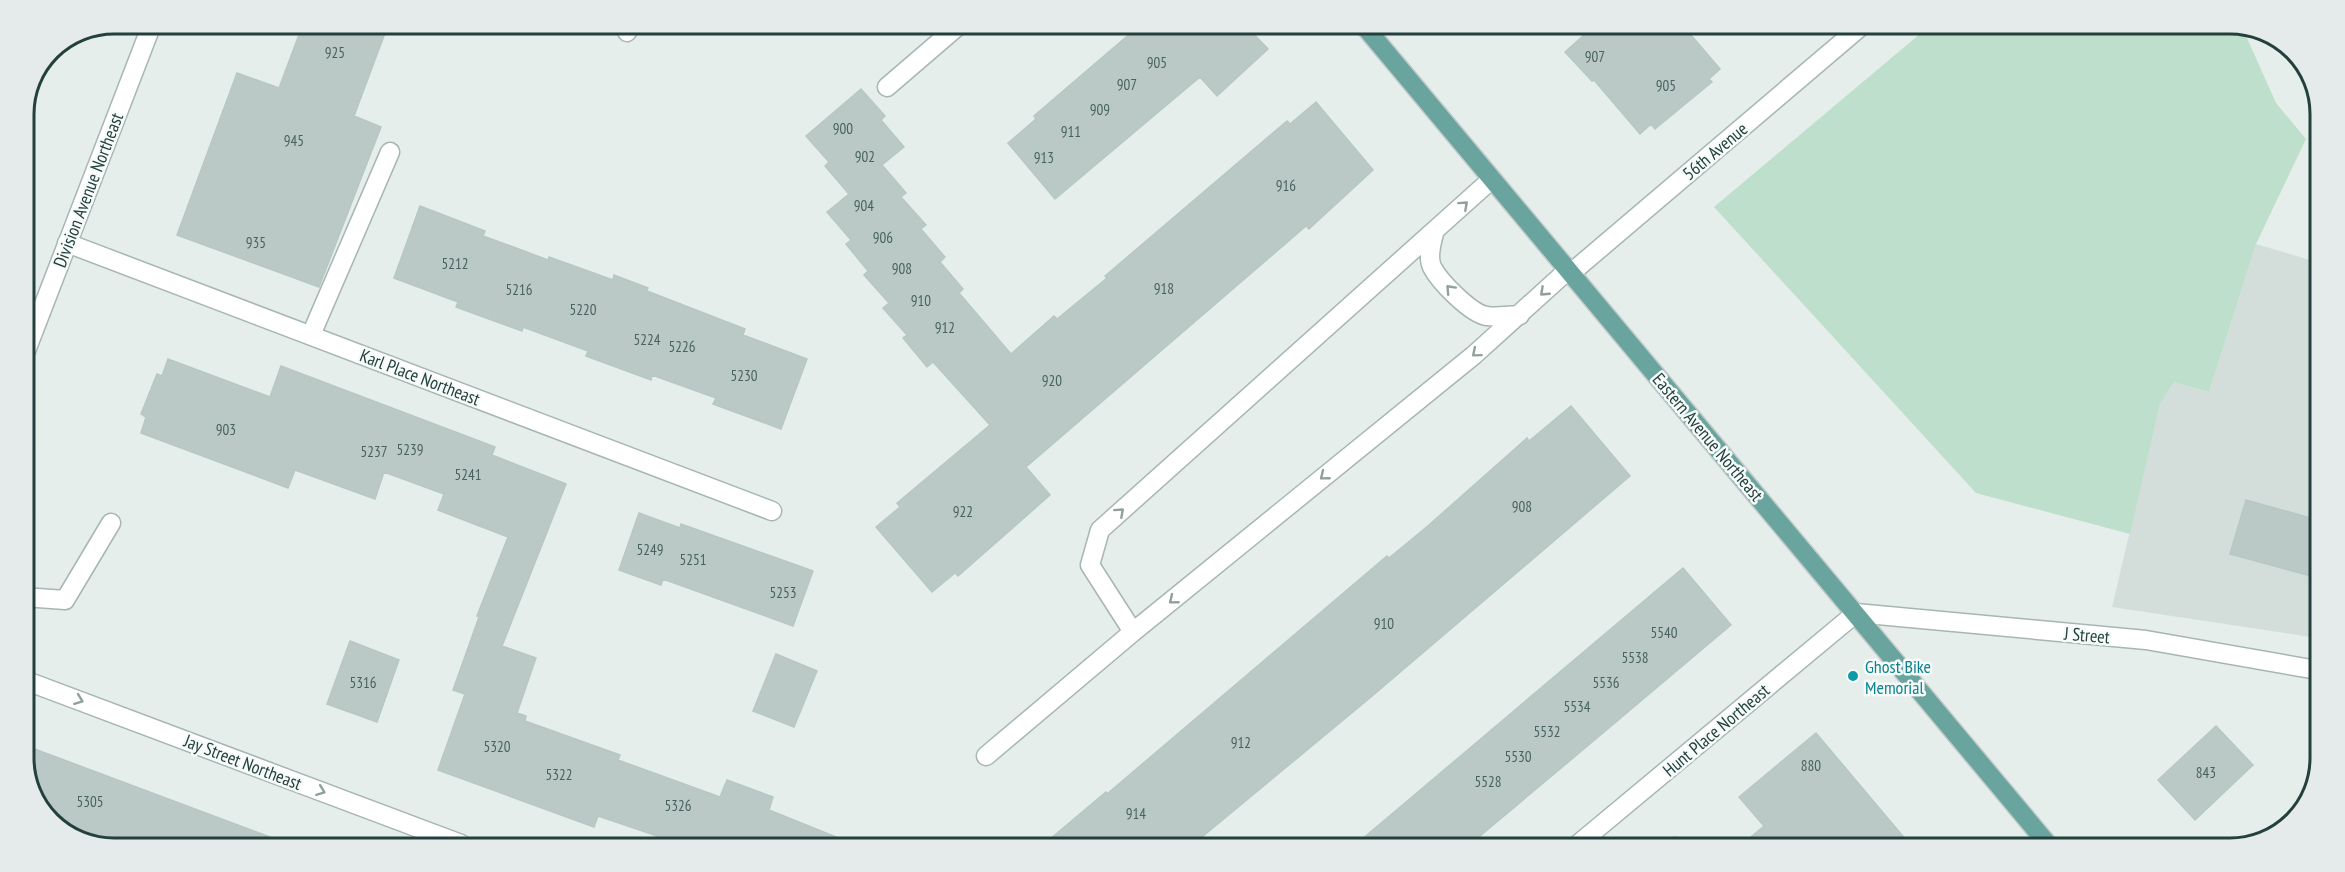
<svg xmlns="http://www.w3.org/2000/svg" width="2345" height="872" font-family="'PT Sans Narrow',sans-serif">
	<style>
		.built { fill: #d3dedb }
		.green { fill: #bedfcc }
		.building { fill: #bac9c5; stroke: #b7c8c4; stroke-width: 1.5 }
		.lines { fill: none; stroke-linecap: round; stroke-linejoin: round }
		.minor-casing { stroke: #a7b6b3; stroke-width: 21 }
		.major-casing { stroke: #c1cac9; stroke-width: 21 }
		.minor { stroke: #fff; stroke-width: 18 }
		.major { stroke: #69a49e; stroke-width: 18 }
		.oneway { stroke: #91a09e }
		.culture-dot { fill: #0f9aa8; stroke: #f6faf9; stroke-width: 2 }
		.labels { text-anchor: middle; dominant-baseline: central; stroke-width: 5; stroke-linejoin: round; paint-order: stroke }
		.number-label { font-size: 15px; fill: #49625f }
		.street-label { font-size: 18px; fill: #23403d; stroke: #f6faf9 }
		.culture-label { font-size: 18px; fill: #0d838f; stroke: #f6faf9; text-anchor: start }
		.rim { fill: none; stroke: #23403d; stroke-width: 3 }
	</style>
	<rect width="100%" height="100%" fill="#e5eeeb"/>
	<path class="built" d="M 2256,244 L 2320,263 L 2317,638 L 2112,607 L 2160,404 L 2174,382 L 2209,392 Z"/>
	<path class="green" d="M 1927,28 L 2243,29 L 2276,103 L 2306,139 L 2256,244 L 2209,392 L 2174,382 L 2160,404 L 2130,534 L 1976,493 L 1714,207 Z"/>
	<path class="building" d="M 303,24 L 388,25 L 354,116 L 381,127 L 319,287 L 177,235 L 237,73 L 279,88 Z
		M 1139,26 L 1247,27 L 1268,49 L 1217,96 L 1200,77 L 1055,199 L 1008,143 L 1036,119 L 1034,116 Z
		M 1593,27 L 1685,28 L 1720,69 L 1709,79 L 1712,82 L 1655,129 L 1651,124 L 1640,134 L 1594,80 L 1592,81 L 1565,52 Z
		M 861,89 L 885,116 L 881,120 L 904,147 L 882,165 L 906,193 L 901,197 L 926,225 L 921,229 L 945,257 L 940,262 L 963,289 L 959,293 L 1011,354 L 1054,316 L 1057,319 L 1107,278 L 1105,276 L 1287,121 L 1290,124 L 1316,102 L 1373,170 L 1309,229 L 1306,226 L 1026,467 L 1050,495 L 958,576 L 955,573 L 932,592 L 876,527 L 900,507 L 897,503 L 990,425 L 933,362 L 927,367 L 903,338 L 907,335 L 883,308 L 889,303 L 864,275 L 868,271 L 846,244 L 851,240 L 827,212 L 849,194 L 825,166 L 829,162 L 806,136 Z
		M 420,206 L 485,231 L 483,236 L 516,248 L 548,260 L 549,257 L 613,280 L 614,275 L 648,288 L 647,291 L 745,329 L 743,335 L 807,359 L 781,429 L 713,404 L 716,398 L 652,375 L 651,380 L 586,356 L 588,351 L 523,327 L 522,331 L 456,307 L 458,302 L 394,278 Z
		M 168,359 L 270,397 L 281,366 L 495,447 L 492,455 L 566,484 L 502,646 L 536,658 L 517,713 L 526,716 L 525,721 L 620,755 L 618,760 L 720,797 L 727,780 L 773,797 L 769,810 L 851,843 L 851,845 L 681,844 L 598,816 L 594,827 L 438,770 L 465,694 L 453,690 L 479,617 L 477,616 L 508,537 L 438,510 L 444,494 L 384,472 L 375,499 L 295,470 L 288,488 L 141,433 L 146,417 L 141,414 L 157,374 L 162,376 Z
		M 1571,406 L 1630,476 L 1371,697 L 1191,846 L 1043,845 L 1106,792 L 1107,794 L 1387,556 L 1389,558 L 1429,525 L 1527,438 L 1529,441 Z
		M 2246,500 L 2318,520 L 2318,578 L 2230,554 Z
		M 639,513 L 680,528 L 681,524 L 813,571 L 793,626 L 663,579 L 661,585 L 619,570 Z
		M 1683,568 L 1731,625 L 1616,722 L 1468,846 L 1354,846 Z
		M 350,641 L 399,660 L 377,722 L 327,704 Z
		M 776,654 L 817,671 L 794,727 L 753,711 Z
		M 2216,726 L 2253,765 L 2195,820 L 2158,780 Z
		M 1816,733 L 1912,847 L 1739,847 L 1764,826 L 1739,797 Z
		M 24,745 L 278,840 L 277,844 L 113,843 L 55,821 L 43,812 L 24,763 Z"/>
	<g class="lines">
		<g class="minor-casing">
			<path id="minor" d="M 627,32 L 631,25
				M 887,87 L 958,26
				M 1492,179 L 1100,530 L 1090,565 L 1133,632 L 1474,355 L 1568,270
				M 1435,230 C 1432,241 1427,256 1432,267 C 1439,281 1471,314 1487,316 C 1497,318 1510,315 1520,315
				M 67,243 L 772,511
				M 1571,273 L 1859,28
				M 311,335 L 390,152
				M 24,356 L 152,24
				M 24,597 L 65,600 L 111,523
				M 24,680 L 461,844
				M 986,756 L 1133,632
				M 1576,846 L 1856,613 L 2146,640 L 2317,670
				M 1674,847 L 1676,847"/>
		</g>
		<g class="major-casing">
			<path id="major" d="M 1365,27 L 2051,848"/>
		</g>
		<use href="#minor" class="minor"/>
		<use href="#major" class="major"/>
	</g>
	<defs><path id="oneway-chevron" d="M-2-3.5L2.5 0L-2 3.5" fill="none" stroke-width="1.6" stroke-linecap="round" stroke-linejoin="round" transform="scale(1.5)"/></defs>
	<g class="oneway">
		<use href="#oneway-chevron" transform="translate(1464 205) rotate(-42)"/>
		<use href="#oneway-chevron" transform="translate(1450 289) rotate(-133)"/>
		<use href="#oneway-chevron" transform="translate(1544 292) rotate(137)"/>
		<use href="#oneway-chevron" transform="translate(1476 353) rotate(140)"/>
		<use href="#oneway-chevron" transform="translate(1324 476) rotate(141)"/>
		<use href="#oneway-chevron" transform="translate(1120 512) rotate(-42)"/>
		<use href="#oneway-chevron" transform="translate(1173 600) rotate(141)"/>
		<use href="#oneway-chevron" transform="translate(79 700) rotate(21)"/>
		<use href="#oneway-chevron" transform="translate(321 791) rotate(21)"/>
	</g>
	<circle class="culture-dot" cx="1853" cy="676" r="6"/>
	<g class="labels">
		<g class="number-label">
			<text x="335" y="52">925</text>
			<text x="1595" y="56">907</text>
			<text x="1157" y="62">905</text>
			<text x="1127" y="84">907</text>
			<text x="1666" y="85">905</text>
			<text x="1100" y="109">909</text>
			<text x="843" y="128">900</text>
			<text x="1071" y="131">911</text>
			<text x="294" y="140">945</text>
			<text x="865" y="156">902</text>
			<text x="1044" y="157">913</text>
			<text x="1286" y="185">916</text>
			<text x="864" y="205">904</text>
			<text x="883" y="237">906</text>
			<text x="256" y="242">935</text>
			<text x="455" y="263">5212</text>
			<text x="902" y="268">908</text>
			<text x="1164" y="288">918</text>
			<text x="519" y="289">5216</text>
			<text x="921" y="300">910</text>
			<text x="583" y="309">5220</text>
			<text x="945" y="327">912</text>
			<text x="647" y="339">5224</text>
			<text x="682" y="346">5226</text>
			<text x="744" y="375">5230</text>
			<text x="1052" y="380">920</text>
			<text x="226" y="429">903</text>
			<text x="410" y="449">5239</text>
			<text x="374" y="451">5237</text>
			<text x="468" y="474">5241</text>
			<text x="1522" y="506">908</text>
			<text x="963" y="511">922</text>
			<text x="650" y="549">5249</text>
			<text x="693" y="559">5251</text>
			<text x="783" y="592">5253</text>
			<text x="1384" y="623">910</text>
			<text x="1664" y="632">5540</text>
			<text x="1635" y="657">5538</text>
			<text x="363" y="682">5316</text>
			<text x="1606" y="682">5536</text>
			<text x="1577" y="706">5534</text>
			<text x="1547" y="731">5532</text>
			<text x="1241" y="742">912</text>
			<text x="497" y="746">5320</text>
			<text x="1518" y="756">5530</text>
			<text x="1811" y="765">880</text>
			<text x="2206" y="772">843</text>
			<text x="559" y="774">5322</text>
			<text x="1488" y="781">5528</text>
			<text x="90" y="801">5305</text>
			<text x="678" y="805">5326</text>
			<text x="1136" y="813">914</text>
		</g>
		<g class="street-label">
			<text transform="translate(1715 151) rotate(-40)">56th Avenue</text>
			<text transform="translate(88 190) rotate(-69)">Division Avenue Northeast</text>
			<text transform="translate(420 377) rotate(21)">Karl Place Northeast</text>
			<text transform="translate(1708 437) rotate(50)">Eastern Avenue Northeast</text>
			<text transform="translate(2087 635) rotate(5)">J Street</text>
			<text transform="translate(1716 730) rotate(-40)">Hunt Place Northeast</text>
			<text transform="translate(243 762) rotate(21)">Jay Street Northeast</text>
		</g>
		<g class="culture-label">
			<text x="1865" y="666">Ghost Bike<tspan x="1865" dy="21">Memorial</tspan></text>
		</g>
	</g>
	<path d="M0 0H2345V872H0ZM114 34H2230A80 80 0 0 1 2310 114V758A80 80 0 0 1 2230 838H114A80 80 0 0 1 34 758V114A80 80 0 0 1 114 34Z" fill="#e5ebea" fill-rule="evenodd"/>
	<path class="rim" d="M114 34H2230A80 80 0 0 1 2310 114V758A80 80 0 0 1 2230 838H114A80 80 0 0 1 34 758V114A80 80 0 0 1 114 34Z"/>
</svg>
